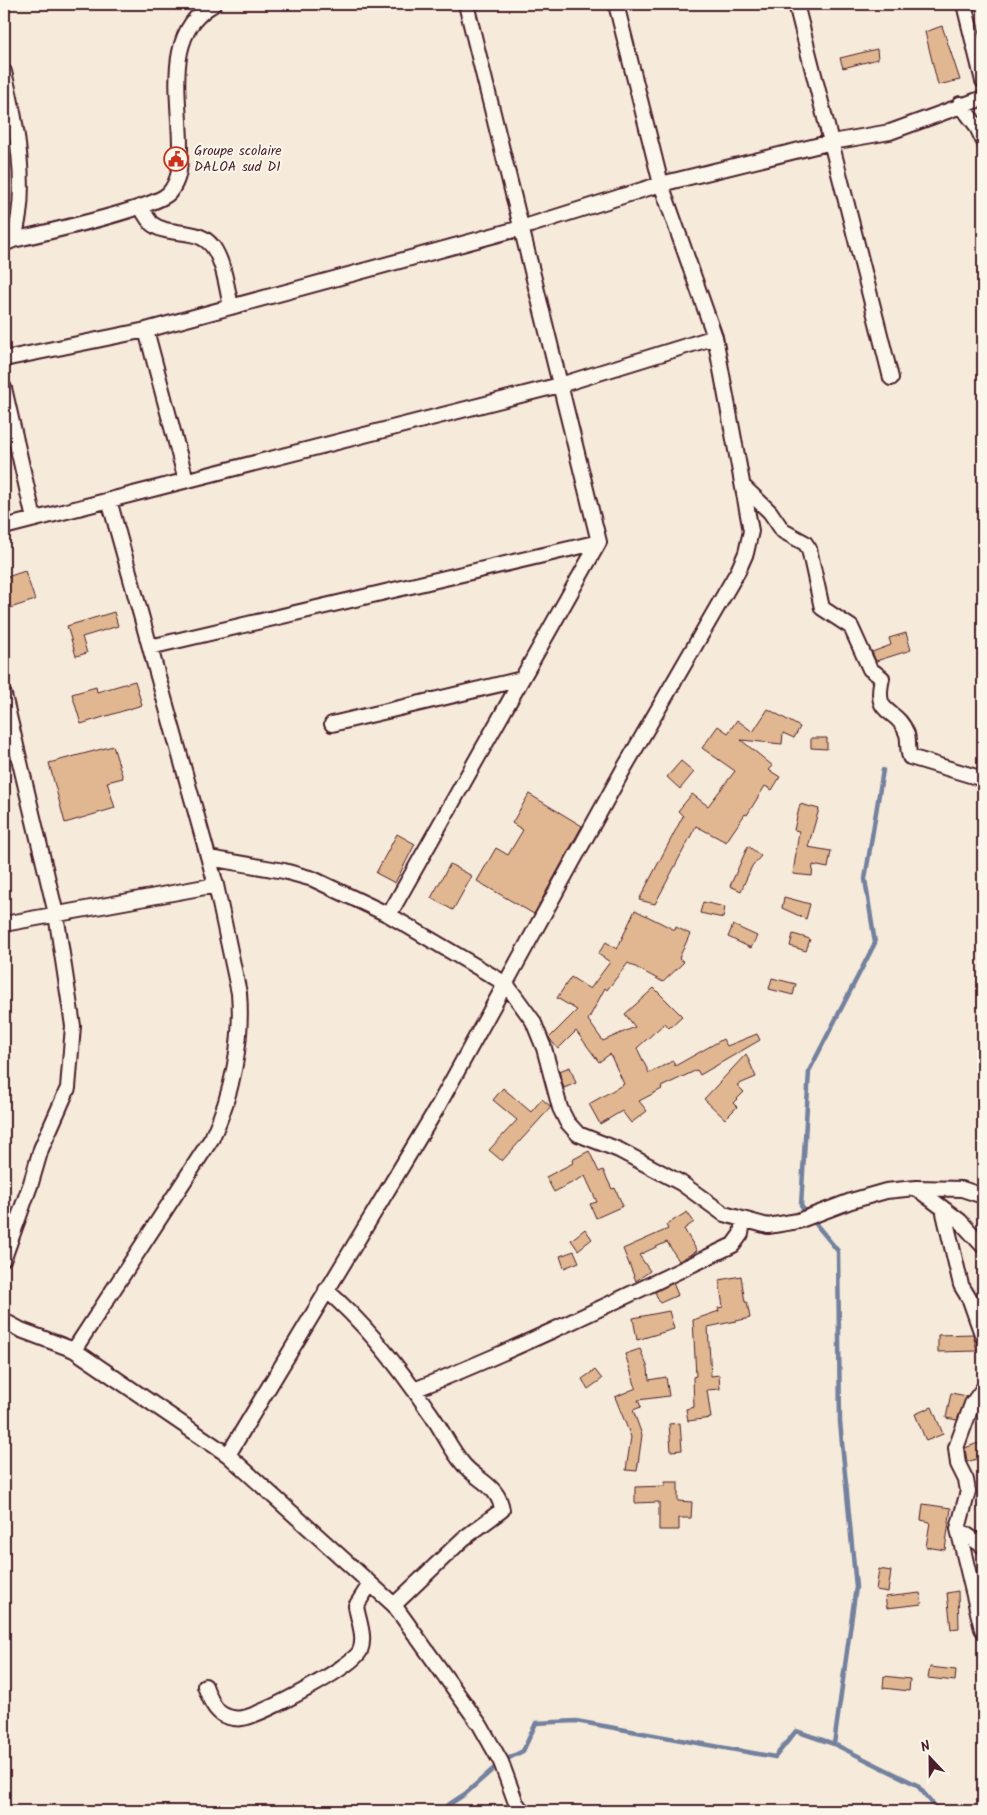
<svg xmlns="http://www.w3.org/2000/svg" width="987" height="1815" font-family="Kalam,sans-serif">
	<style>
		.lines { fill: none; stroke-linecap: round; stroke-linejoin: round }
		.stream { stroke: #73819e; stroke-width: 4.5 }
		.building { fill: #e0b790; stroke: #4a1f2b }
		.street-casing { stroke: #4a1f2b; stroke-width: 18 }
		.street { stroke: #fbf7ec; stroke-width: 14 }
		.labels { text-anchor: middle; dominant-baseline: central; stroke-width: 4; stroke-linejoin: round; paint-order: stroke }
		.poi-label { font-size: 14px; fill: #4a1f2b; stroke: #fbf7ec; text-anchor: start }
	</style>
	<rect width="100%" height="100%" fill="#f6eada"/>
	<filter id="ink" filterUnits="userSpaceOnUse"><feTurbulence type="fractalNoise" baseFrequency=".02" numOctaves="2"/><feDisplacementMap in="SourceGraphic" scale="10" xChannelSelector="R" yChannelSelector="G"/><feConvolveMatrix kernelMatrix="1 2 1 2 8 2 1 2 1" color-interpolation-filters="sRGB"/></filter>
	<g filter="url(#ink)">
		<g class="lines">
			<path class="stream" d="M 834,1744 L 856,1587 L 840,1422 L 838,1251 L 801,1206 L 809,1071 L 875,943 L 865,879 L 883,770
				M 439,1811 L 465,1794 L 501,1762 L 523,1751 L 536,1723 L 576,1721 L 775,1757 L 796,1731 L 834,1744 L 917,1785 L 939,1811"/>
		</g>
		<path class="building" d="M 942,26 L 960,80 L 938,85 L 925,32 Z
			M 877,49 L 878,59 L 843,68 L 840,58 Z
			M 25,571 L 35,600 L 4,610 L 4,578 Z
			M 114,612 L 118,626 L 82,637 L 87,653 L 76,656 L 67,626 Z
			M 906,633 L 911,650 L 876,661 L 872,652 L 891,645 L 889,638 Z
			M 135,681 L 142,705 L 81,724 L 72,694 L 96,687 L 97,692 Z
			M 768,709 L 800,727 L 794,738 L 783,733 L 782,744 L 741,740 L 773,766 L 769,770 L 780,777 L 772,790 L 765,786 L 747,815 L 745,814 L 726,842 L 696,826 L 655,904 L 639,900 L 683,816 L 678,811 L 692,794 L 708,806 L 735,771 L 702,748 L 718,726 L 728,733 L 737,720 L 753,732 Z
			M 811,738 L 827,738 L 827,749 L 811,748 Z
			M 113,746 L 123,778 L 107,782 L 115,808 L 65,823 L 49,763 Z
			M 681,761 L 694,772 L 680,789 L 667,777 Z
			M 529,794 L 582,826 L 534,914 L 477,881 L 496,848 L 508,855 L 523,830 L 512,823 Z
			M 800,804 L 819,809 L 808,847 L 831,851 L 828,868 L 813,865 L 812,876 L 793,874 L 799,831 L 794,830 Z
			M 397,834 L 415,844 L 395,883 L 376,873 Z
			M 748,846 L 761,856 L 752,866 L 741,891 L 730,886 Z
			M 450,864 L 472,876 L 453,910 L 431,898 Z
			M 784,897 L 810,904 L 806,919 L 782,908 Z
			M 703,902 L 725,907 L 723,918 L 700,913 Z
			M 635,910 L 675,930 L 676,927 L 690,934 L 679,958 L 684,962 L 663,982 L 628,963 L 607,990 L 605,988 L 588,1020 L 603,1041 L 635,1027 L 625,1014 L 654,988 L 682,1016 L 669,1028 L 665,1023 L 637,1048 L 649,1073 L 673,1061 L 675,1066 L 723,1039 L 727,1046 L 757,1034 L 760,1040 L 700,1075 L 697,1070 L 661,1087 L 662,1089 L 639,1101 L 647,1111 L 631,1123 L 622,1111 L 600,1124 L 589,1104 L 624,1084 L 610,1054 L 599,1062 L 576,1031 L 558,1049 L 549,1038 L 577,1010 L 557,998 L 571,977 L 590,989 L 610,962 L 598,954 L 606,942 L 617,949 Z
			M 733,925 L 757,936 L 751,948 L 728,937 Z
			M 793,934 L 810,939 L 806,951 L 790,946 Z
			M 772,978 L 796,984 L 793,995 L 769,989 Z
			M 746,1054 L 756,1077 L 737,1085 L 744,1092 L 733,1103 L 737,1107 L 725,1119 L 704,1099 Z
			M 570,1067 L 576,1083 L 564,1088 L 559,1071 Z
			M 503,1088 L 531,1112 L 542,1099 L 551,1107 L 502,1161 L 489,1150 L 517,1120 L 493,1100 Z
			M 589,1151 L 599,1172 L 603,1170 L 612,1189 L 615,1188 L 623,1206 L 596,1218 L 590,1204 L 597,1202 L 585,1176 L 554,1192 L 546,1177 L 573,1163 L 572,1160 Z
			M 687,1212 L 694,1222 L 684,1229 L 697,1251 L 679,1261 L 667,1242 L 639,1255 L 650,1271 L 636,1281 L 623,1249 L 668,1229 L 666,1225 Z
			M 585,1229 L 592,1239 L 578,1250 L 571,1240 Z
			M 574,1251 L 579,1262 L 564,1268 L 560,1256 Z
			M 741,1276 L 745,1302 L 747,1302 L 750,1318 L 708,1327 L 711,1376 L 719,1375 L 720,1389 L 707,1390 L 711,1418 L 688,1421 L 686,1409 L 694,1407 L 693,1377 L 696,1376 L 693,1320 L 719,1311 L 718,1308 L 723,1307 L 719,1280 Z
			M 673,1283 L 678,1295 L 660,1303 L 655,1292 Z
			M 669,1311 L 674,1329 L 637,1340 L 633,1318 Z
			M 973,1334 L 977,1351 L 938,1352 L 938,1335 Z
			M 640,1349 L 648,1368 L 649,1380 L 666,1377 L 669,1396 L 638,1400 L 641,1407 L 633,1410 L 642,1435 L 637,1471 L 626,1470 L 631,1437 L 615,1397 L 636,1388 L 625,1354 Z
			M 595,1370 L 602,1379 L 588,1389 L 582,1379 Z
			M 951,1393 L 967,1396 L 957,1420 L 946,1418 Z
			M 932,1407 L 943,1434 L 926,1441 L 915,1414 Z
			M 680,1423 L 682,1450 L 671,1451 L 669,1424 Z
			M 978,1443 L 983,1457 L 967,1462 L 965,1448 Z
			M 665,1482 L 678,1482 L 678,1501 L 692,1502 L 691,1518 L 679,1518 L 679,1530 L 659,1530 L 659,1502 L 635,1503 L 635,1487 L 665,1486 Z
			M 923,1504 L 951,1508 L 945,1550 L 926,1547 L 930,1522 L 921,1520 Z
			M 879,1569 L 891,1571 L 888,1592 L 876,1590 Z
			M 958,1591 L 959,1628 L 951,1629 L 947,1593 Z
			M 920,1593 L 922,1604 L 887,1608 L 885,1597 Z
			M 930,1667 L 956,1670 L 955,1681 L 928,1678 Z
			M 884,1676 L 910,1679 L 909,1691 L 883,1688 Z"/>
		<g class="lines">
			<g class="street-casing">
				<path id="street" d="M 796,4 L 891,378
					M 964,4 L 983,81
					M 4,72 C 16,119 30,194 13,240 L 4,244
					M 960,104 L 976,125 L 983,140
					M 141,208 C 144,212 148,220 152,224 C 171,238 197,226 213,247 C 224,263 227,288 231,307
					M 13,240 C 39,234 156,208 169,193 C 181,179 180,163 180,146 C 180,97 163,32 214,4
					M 146,330 L 186,480
					M 4,359 L 146,330 L 521,228 L 661,184 L 832,142 L 890,132 L 983,98
					M 4,388 L 34,519
					M 745,488 L 770,512 L 783,531 L 805,543 L 809,549 L 822,608 L 851,627 L 870,669 L 882,678 C 873,719 896,705 907,734 C 909,741 907,749 910,757 L 983,779
					M 4,527 L 560,385 L 715,337
					M 150,647 L 599,542
					M 4,695 L 56,914 L 73,1026 L 68,1088 L 41,1149 L 31,1183 L 4,1258
					M 332,724 L 522,679
					M 209,858 L 284,871 L 313,879 L 389,915 L 506,984 L 533,1021 L 544,1048 L 560,1108 L 567,1122 L 578,1134 L 619,1150 L 681,1183 L 724,1214 L 768,1226 L 798,1221 L 851,1201 L 886,1191 L 916,1188 L 962,1189 L 983,1196
					M 389,915 L 599,542 L 466,4
					M 4,924 L 216,885
					M 916,1188 L 960,1221 L 983,1246
					M 943,1209 L 961,1285 L 970,1300 L 983,1337
					M 326,1290 C 366,1324 399,1367 428,1410 C 441,1427 450,1449 464,1465 C 478,1481 499,1486 502,1510 L 463,1539 L 394,1605
					M 4,1321 L 21,1330 L 74,1350 L 228,1455 L 394,1605 L 480,1725 L 501,1762 L 516,1803 L 522,1811
					M 74,1350 L 212,1138 C 232,1095 243,1041 239,993 L 216,885 L 109,500
					M 414,1390 C 523,1347 628,1295 733,1245 L 741,1234 L 743,1221
					M 228,1455 L 437,1108 L 623,770 L 738,571 L 746,553 L 751,531 L 715,337 L 661,184 L 616,4
					M 958,1529 L 983,1546
					M 982,1629 L 958,1529 L 968,1491 L 966,1480 L 958,1464 L 956,1448 L 972,1404 L 983,1389
					M 205,1686 C 209,1697 215,1713 226,1716 C 230,1718 238,1719 242,1718 C 261,1716 352,1667 360,1651 C 366,1637 358,1620 356,1606 L 370,1584"/>
			</g>
			<use href="#street" class="street"/>
		</g>
	</g>
	<defs>
		<g id="civic-ring" transform="scale(1.25)"><circle r="9.5" fill="#fbf7ec" stroke="#c8321e" stroke-width="1.5"/><path d="M-.6-6.5H3V-4.5H.6V-3L4-1V1h2V6H-6V1h2V-1L-.6-3ZM-1.2 2.5V6h2.4V2.5Z" fill="#c8321e"/></g>
	</defs>
	<g fill-rule="evenodd">
		<use href="#civic-ring" x="176" y="159"/>
	</g>
	<g class="labels">
		<g class="poi-label">
			<text x="194" y="151">Groupe scolaire<tspan x="194" dy="16">DALOA sud D1</tspan></text>
		</g>
	</g>
	<rect width="987" height="1815" fill="none" stroke="#fbf7ec" stroke-width="20"/>
	<rect x="10" y="10" width="967" height="1795" fill="none" stroke="#4a1f2b" stroke-width="2" filter="url(#ink)"/>
	<g transform="translate(930 1758) rotate(338)" stroke="#fbf7ec" stroke-width="4" paint-order="stroke">
	<path d="M0-4L9 19L0 12L-9 19Z" fill="#4a1f2b"/>
	<text y="-8" font-size="14" font-weight="bold" text-anchor="middle" fill="#4a1f2b">N</text>
	</g>
</svg>
